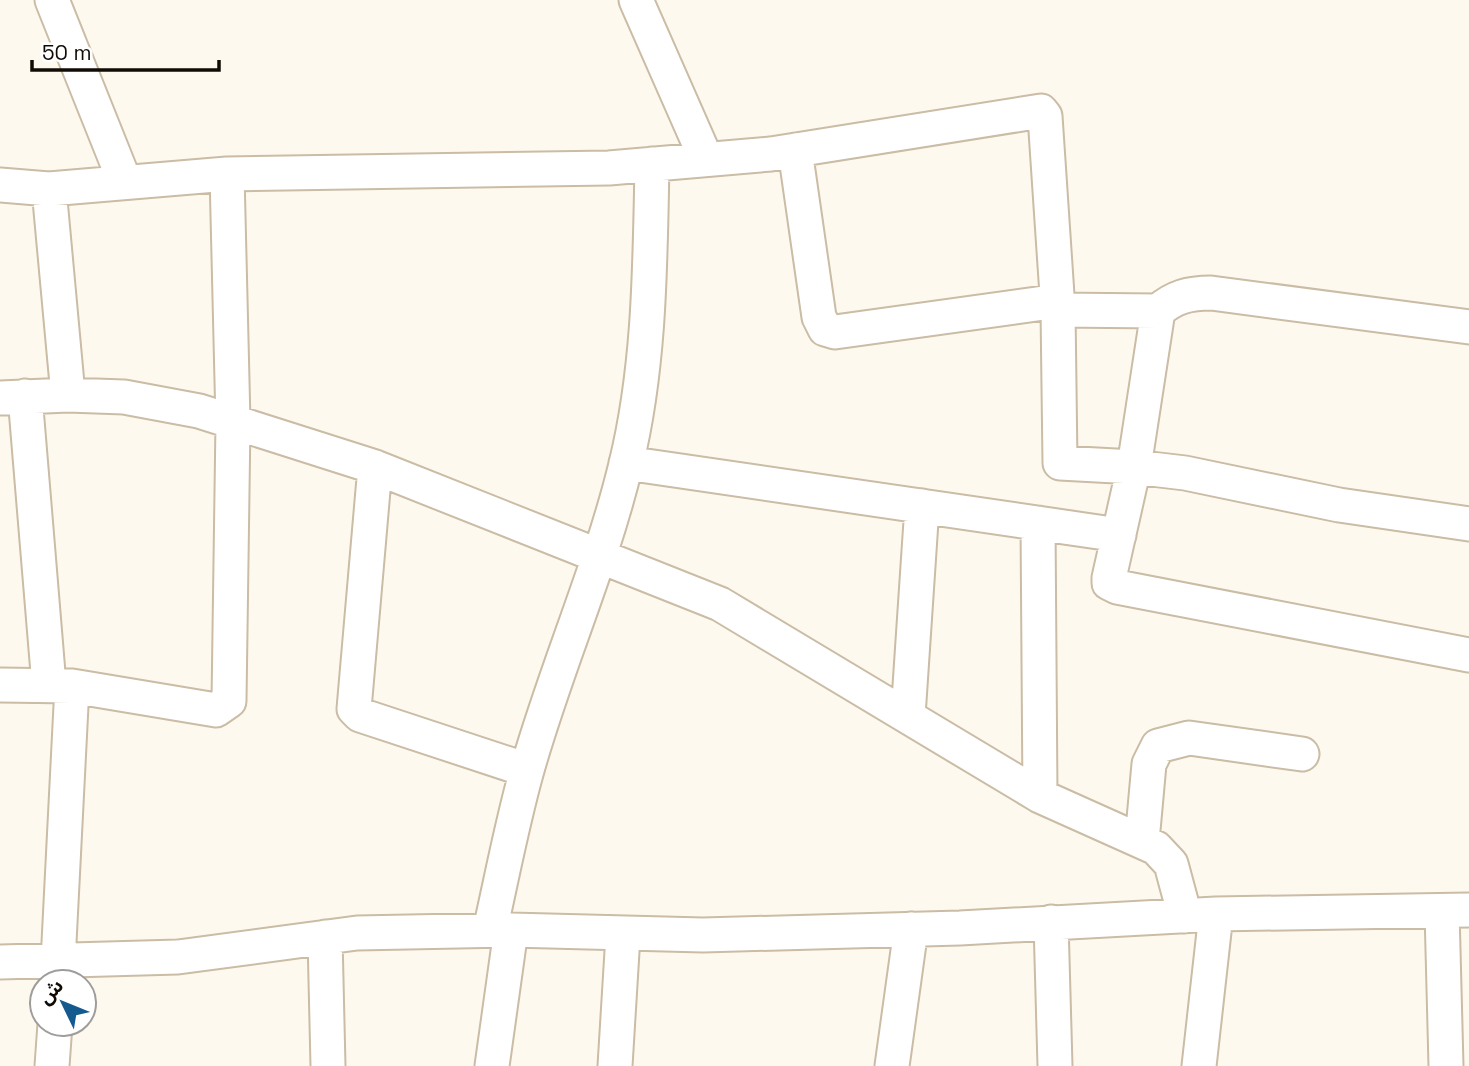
<svg xmlns="http://www.w3.org/2000/svg" width="1469" height="1066" font-family="'Space Grotesk','Noto Sans Arabic',sans-serif">
	<style>
		.lines { fill: none; stroke-linecap: round; stroke-linejoin: round }
		.minor-casing { stroke: #cabca5; stroke-width: 37 }
		.minor { stroke: #fff; stroke-width: 33 }
	</style>
	<rect width="100%" height="100%" fill="#fef9ef"/>
	<g class="lines">
		<g class="minor-casing">
			<path id="minor" d="M 52,0 L 124,180
				M 636,0 L 706,159
				M 795,150 L 819,317 L 825,329 L 835,332 L 1058,301
				M 0,185 L 49,189 L 227,174 L 609,168 L 771,154 L 1041,111 L 1045,116 L 1058,310 L 1060,463 L 1134,467 L 1185,473 L 1339,505 L 1469,524
				M 49,189 L 68,395
				M 1058,310 L 1158,311
				M 1469,327 L 1211,293 C 1189,293 1174,297 1158,311 L 1134,467 L 1109,578 L 1109,583 L 1117,587 L 1469,655
				M 25,396 L 49,685
				M 0,398 L 68,395 L 124,397 L 199,411 L 375,467 L 720,604 L 1040,796 L 1156,848 L 1171,864 L 1185,916
				M 626,463 L 1119,535
				M 375,467 L 354,709 L 360,715 L 527,770
				M 1038,523 L 1040,796
				M 0,685 L 72,686 L 216,710 L 229,701 L 233,422 L 227,174
				M 908,716 L 922,506
				M 1142,841 L 1149,764 L 1158,746 L 1189,738 L 1302,754
				M 1442,911 L 1446,1066
				M 1051,922 L 1055,1066
				M 490,930 C 502,877 512,823 527,770 C 556,667 601,568 626,464 C 650,366 650,264 652,164
				M 325,937 L 328,1066
				M 0,962 L 178,957 L 357,933 L 511,930 L 703,935 L 960,928 L 1216,914 L 1469,910
				M 57,982 L 72,686
				M 52,1066 L 55,1024
				M 492,1066 L 511,930
				M 615,1066 L 623,935
				M 892,1066 L 911,929
				M 1199,1066 L 1216,914"/>
		</g>
		<use href="#minor" class="minor"/>
	</g>
	<g transform="translate(63 1003) rotate(313)"><circle r="33" fill="#ffffff" stroke="#9f9d9b" stroke-width="2"/>
	<path d="M0-5L12 26L0 18L-12 26Z" fill="#145a8f"/>
	<text y="-10" font-size="19" font-weight="bold" text-anchor="middle" fill="#100b05">ش</text>
	</g>
	<path d="M32 60v10h187v-10" fill="none" stroke="#100b05" stroke-width="3.5"/>
	<text x="42" y="60" font-size="21" fill="#100b05" stroke="#ffffff" stroke-width="5" paint-order="stroke">50 m</text>
</svg>
